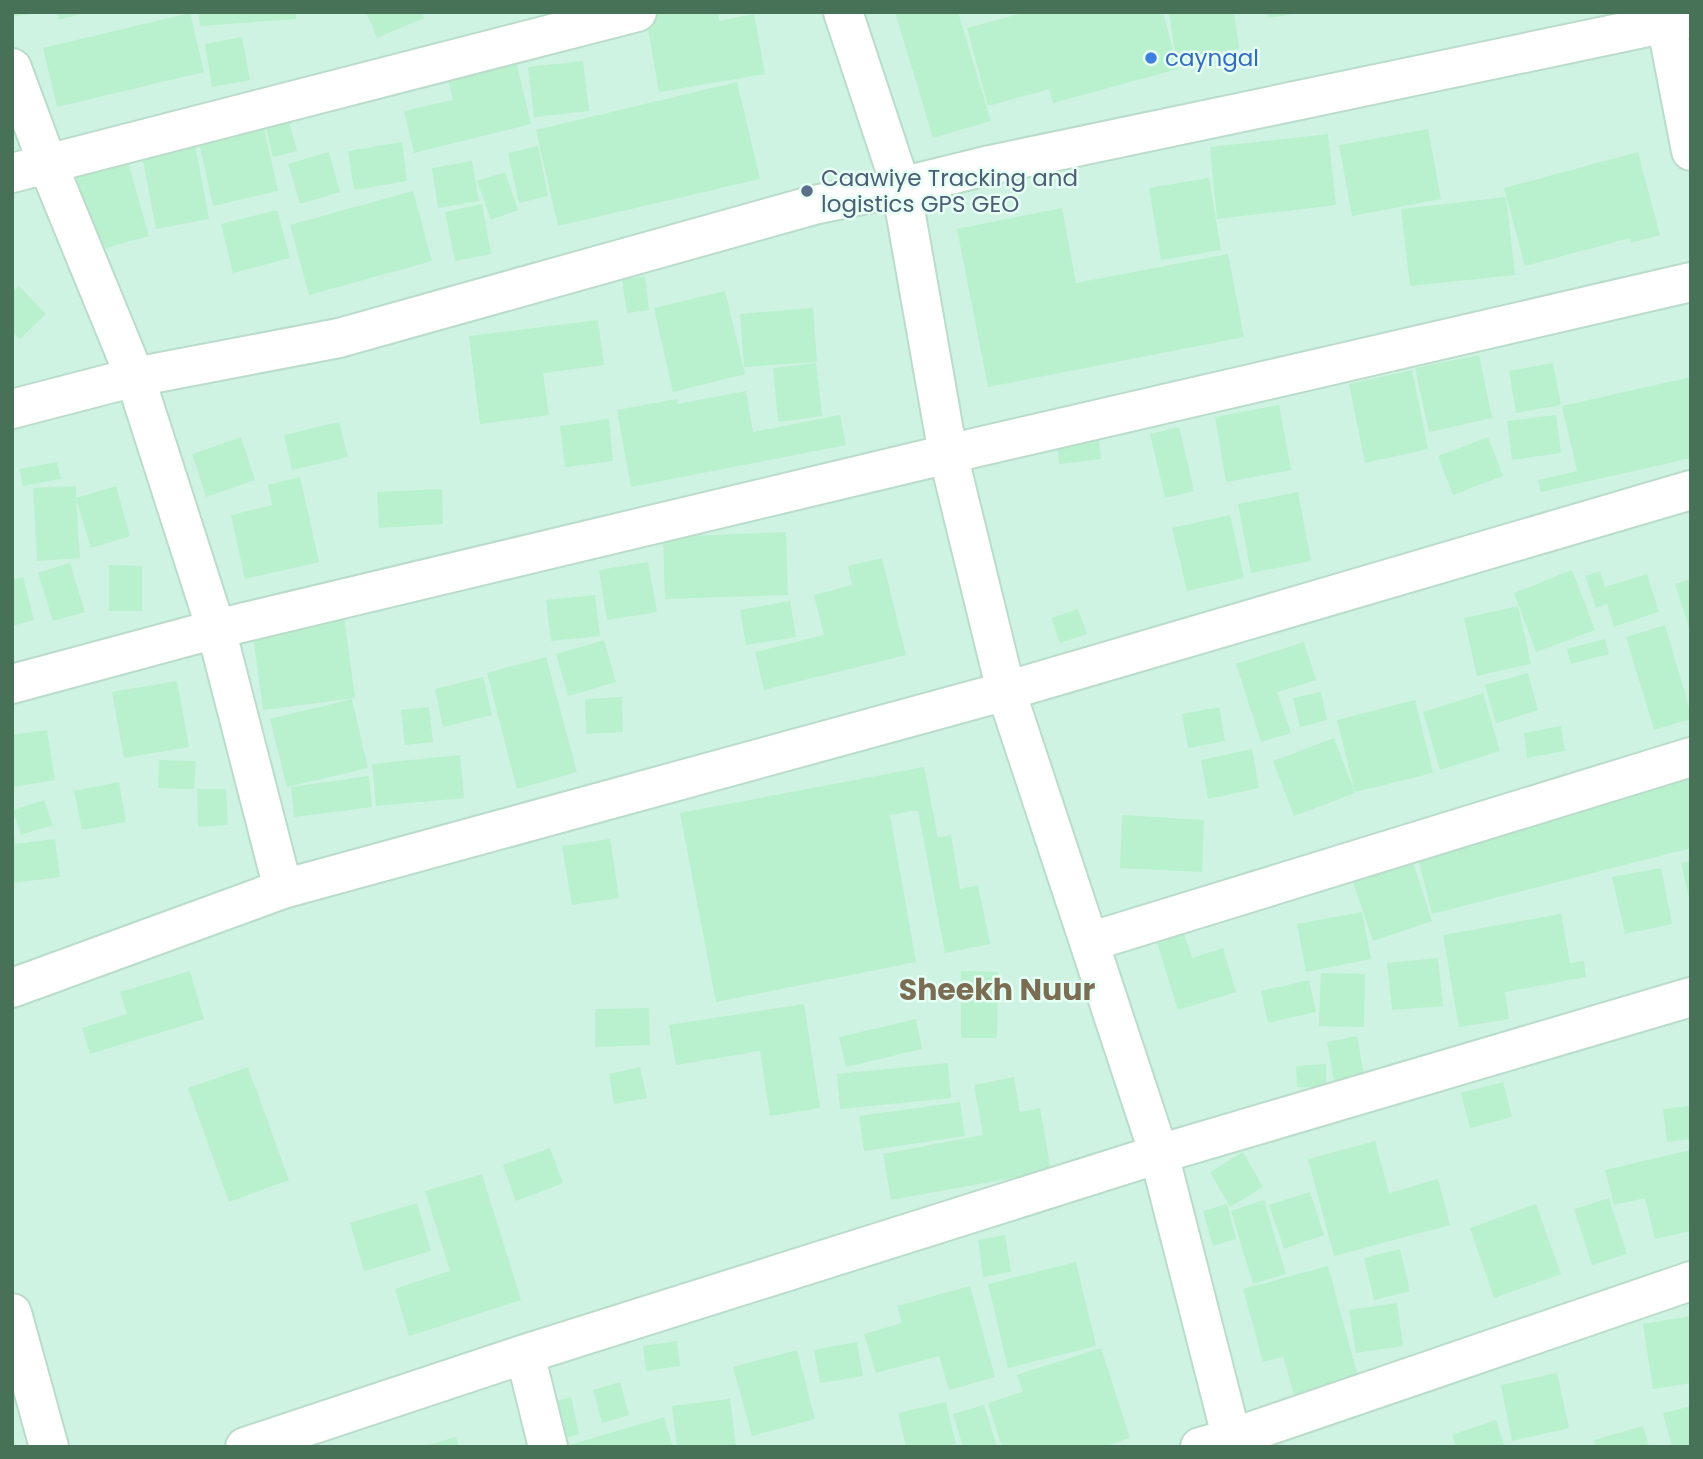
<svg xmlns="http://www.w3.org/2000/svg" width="1703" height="1459" font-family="Poppins,sans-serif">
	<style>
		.residential { fill: #cff3e2 }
		.building { fill: #b9f0ce }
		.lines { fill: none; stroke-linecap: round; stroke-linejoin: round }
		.street-casing { stroke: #badcca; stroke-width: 42 }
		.street { stroke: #fff; stroke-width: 38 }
		.shop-dot { fill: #3f7fe0; stroke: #e6fff5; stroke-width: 2.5 }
		.service-dot { fill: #5c6f8a; stroke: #e6fff5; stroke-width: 2.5 }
		.labels { text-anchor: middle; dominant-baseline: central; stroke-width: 5; stroke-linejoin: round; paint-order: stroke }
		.shop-label { font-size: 23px; fill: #366cbe; stroke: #e6fff5; text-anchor: start }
		.service-label { font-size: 23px; fill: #4e5e75; stroke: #e6fff5; text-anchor: start }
		.district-label { font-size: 30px; font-weight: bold; fill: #7b6d53; stroke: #e6fff5 }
	</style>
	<rect width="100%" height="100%" fill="#e1fcf1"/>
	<path class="residential" d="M 12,12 L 1691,12 L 1691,1447 L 12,1447 Z"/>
	<path class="building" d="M 12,12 L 31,12 L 31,14 L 12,17 Z
		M 57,12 L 85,12 L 85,13 L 59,20 Z
		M 199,12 L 296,12 L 296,19 L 200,26 Z
		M 366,12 L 421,12 L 424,18 L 377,38 Z
		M 645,12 L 718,12 L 719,21 L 754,14 L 765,74 L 659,92 Z
		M 895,12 L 958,12 L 991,121 L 933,138 Z
		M 1026,12 L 1163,12 L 1178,69 L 1053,103 L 1049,89 L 988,106 L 967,28 Z
		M 1169,12 L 1234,12 L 1239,49 L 1176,58 Z
		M 1267,12 L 1293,12 L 1293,14 L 1268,18 Z
		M 190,13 L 204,72 L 57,107 L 43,48 Z
		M 242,37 L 250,80 L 212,87 L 205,44 Z
		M 511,40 L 531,124 L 414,153 L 404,111 L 453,100 L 448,79 Z
		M 583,61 L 589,111 L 534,117 L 528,67 Z
		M 737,82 L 760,179 L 558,226 L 536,130 Z
		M 287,114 L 297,151 L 273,157 L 264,120 Z
		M 264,128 L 278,191 L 213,206 L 199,142 Z
		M 1428,129 L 1441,199 L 1352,216 L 1339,145 Z
		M 1328,134 L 1336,205 L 1217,219 L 1210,147 Z
		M 402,142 L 407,181 L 354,190 L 348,151 Z
		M 195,145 L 209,219 L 156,229 L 142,155 Z
		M 538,146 L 548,196 L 519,203 L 508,153 Z
		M 329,152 L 340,192 L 300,204 L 288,164 Z
		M 1638,152 L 1660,235 L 1631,243 L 1630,238 L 1525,266 L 1504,188 Z
		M 127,159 L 149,236 L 91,252 L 70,175 Z
		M 472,161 L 479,201 L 438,208 L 432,168 Z
		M 505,172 L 518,210 L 491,220 L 477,181 Z
		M 1209,178 L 1221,250 L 1161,260 L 1149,188 Z
		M 413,191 L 432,261 L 309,295 L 290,225 Z
		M 1506,197 L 1515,275 L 1410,286 L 1401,209 Z
		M 482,204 L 491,254 L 455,261 L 445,212 Z
		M 1062,208 L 1076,283 L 1228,254 L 1244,337 L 988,387 L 957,229 Z
		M 277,210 L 290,258 L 233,273 L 221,224 Z
		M 645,276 L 649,310 L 627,313 L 622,280 Z
		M 19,286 L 46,314 L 20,339 L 12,331 L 12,293 Z
		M 725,291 L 745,374 L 673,392 L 654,308 Z
		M 813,308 L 817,362 L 744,367 L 740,314 Z
		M 598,320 L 604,365 L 543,373 L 549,415 L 480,424 L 469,336 Z
		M 1479,355 L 1492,418 L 1429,432 L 1415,368 Z
		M 816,363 L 822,416 L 778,422 L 773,368 Z
		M 1553,363 L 1561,405 L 1516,413 L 1509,371 Z
		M 1412,370 L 1428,449 L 1365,463 L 1349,384 Z
		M 1691,377 L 1691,458 L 1541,492 L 1538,480 L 1577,471 L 1562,406 Z
		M 746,391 L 753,432 L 840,415 L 846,445 L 631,487 L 617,410 L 677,399 L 678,404 Z
		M 1279,405 L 1291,470 L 1226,482 L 1215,417 Z
		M 1556,415 L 1561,453 L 1512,460 L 1507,421 Z
		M 609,419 L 613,461 L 565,467 L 560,426 Z
		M 339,422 L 348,457 L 292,470 L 284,435 Z
		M 1179,427 L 1194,491 L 1165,498 L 1150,434 Z
		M 1098,431 L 1101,459 L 1059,464 L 1056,436 Z
		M 241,437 L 255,480 L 206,497 L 192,454 Z
		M 1488,437 L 1503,476 L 1453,495 L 1438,456 Z
		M 57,462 L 61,479 L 23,486 L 19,469 Z
		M 300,477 L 319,562 L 245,579 L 231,515 L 272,505 L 268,485 Z
		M 76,486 L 76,498 L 116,486 L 130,536 L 91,548 L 76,499 L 80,558 L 37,561 L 33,488 Z
		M 442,489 L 443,524 L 379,528 L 377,492 Z
		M 1298,492 L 1311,561 L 1251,573 L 1238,504 Z
		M 1230,515 L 1244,578 L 1187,591 L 1172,528 Z
		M 786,532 L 788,595 L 665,599 L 663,537 Z
		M 882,558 L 906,655 L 764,690 L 755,652 L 824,635 L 814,595 L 852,585 L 848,566 Z
		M 648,562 L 657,612 L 607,620 L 599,570 Z
		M 70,563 L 85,612 L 53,621 L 38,573 Z
		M 109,565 L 142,566 L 142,611 L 109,611 Z
		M 1572,570 L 1595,630 L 1536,652 L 1514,593 Z
		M 1600,571 L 1605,587 L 1647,574 L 1659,612 L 1614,627 L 1607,604 L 1596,608 L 1585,576 Z
		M 23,577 L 34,620 L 12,626 L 12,580 Z
		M 1691,579 L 1691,626 L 1689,627 L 1675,584 Z
		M 595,595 L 600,636 L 551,641 L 546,600 Z
		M 790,601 L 796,637 L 746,645 L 740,610 Z
		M 1518,606 L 1531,664 L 1477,676 L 1464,618 Z
		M 1078,609 L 1087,634 L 1060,643 L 1051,618 Z
		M 344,616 L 355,698 L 263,710 L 252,629 Z
		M 1665,625 L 1691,714 L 1691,719 L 1654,730 L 1626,637 Z
		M 1605,639 L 1609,654 L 1571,664 L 1567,649 Z
		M 604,640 L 616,682 L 568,696 L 556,654 Z
		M 1304,642 L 1316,680 L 1277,692 L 1291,733 L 1261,742 L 1236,664 Z
		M 546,657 L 577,772 L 517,789 L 487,673 Z
		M 1528,673 L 1538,710 L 1496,723 L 1485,685 Z
		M 483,677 L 492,715 L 443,727 L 435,689 Z
		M 177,681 L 189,747 L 124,758 L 112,692 Z
		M 1321,692 L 1327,720 L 1300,727 L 1293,698 Z
		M 1483,693 L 1500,751 L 1440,770 L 1423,712 Z
		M 622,697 L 623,732 L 586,734 L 585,699 Z
		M 352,699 L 368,768 L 287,787 L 270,719 Z
		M 1415,700 L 1433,773 L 1355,792 L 1337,720 Z
		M 429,707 L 433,742 L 405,745 L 401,710 Z
		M 1219,707 L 1225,741 L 1188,748 L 1182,714 Z
		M 1561,726 L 1565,751 L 1527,758 L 1524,733 Z
		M 47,730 L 55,780 L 12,787 L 12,735 Z
		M 1334,738 L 1355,793 L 1294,816 L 1273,761 Z
		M 1252,749 L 1259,788 L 1208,799 L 1201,760 Z
		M 460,755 L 464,798 L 376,806 L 372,764 Z
		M 159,760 L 196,761 L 194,789 L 158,788 Z
		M 924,767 L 938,838 L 951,835 L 960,889 L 978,885 L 990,944 L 945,953 L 918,810 L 890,815 L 916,962 L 716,1002 L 680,813 Z
		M 369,776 L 372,807 L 294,817 L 291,787 Z
		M 1691,777 L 1691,848 L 1432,914 L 1415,846 Z
		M 119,782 L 126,822 L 82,830 L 74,791 Z
		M 197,789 L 226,789 L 228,825 L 198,827 Z
		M 44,800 L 53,825 L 21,835 L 13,810 Z
		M 1122,815 L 1204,820 L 1202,872 L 1120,868 Z
		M 12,833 L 14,833 L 15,844 L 55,839 L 60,877 L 12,883 Z
		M 610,839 L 619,898 L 572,905 L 562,846 Z
		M 1412,859 L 1432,921 L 1373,941 L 1352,879 Z
		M 1691,861 L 1691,901 L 1690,902 L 1681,863 Z
		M 1661,868 L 1672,924 L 1625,934 L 1612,877 Z
		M 1362,912 L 1371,959 L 1306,972 L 1297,924 Z
		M 1561,914 L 1570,963 L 1584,961 L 1586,977 L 1505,992 L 1509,1019 L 1459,1027 L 1443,935 Z
		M 1183,931 L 1192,958 L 1223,948 L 1236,992 L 1178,1010 L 1156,939 Z
		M 1438,958 L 1443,1006 L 1392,1010 L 1387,963 Z
		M 190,971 L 204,1019 L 90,1054 L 82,1028 L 127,1014 L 120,992 Z
		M 961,971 L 998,972 L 997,1038 L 961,1038 Z
		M 1321,973 L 1365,974 L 1364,1027 L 1319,1026 Z
		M 1309,980 L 1316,1012 L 1268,1023 L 1261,991 Z
		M 804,1004 L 820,1108 L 770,1116 L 760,1051 L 676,1065 L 669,1025 Z
		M 649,1008 L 650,1045 L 595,1047 L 595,1009 Z
		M 916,1019 L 922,1049 L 846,1067 L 839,1037 Z
		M 1357,1036 L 1364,1075 L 1334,1081 L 1327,1042 Z
		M 948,1063 L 951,1098 L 840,1109 L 837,1074 Z
		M 1326,1064 L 1326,1087 L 1297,1087 L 1296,1066 Z
		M 248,1067 L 289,1180 L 229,1202 L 188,1088 Z
		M 640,1067 L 647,1098 L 614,1104 L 609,1074 Z
		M 1014,1077 L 1020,1112 L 1040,1108 L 1051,1171 L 891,1200 L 883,1154 L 983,1135 L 974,1085 Z
		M 1503,1082 L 1512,1117 L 1470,1128 L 1461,1093 Z
		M 960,1102 L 965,1136 L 864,1151 L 859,1116 Z
		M 1691,1106 L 1691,1139 L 1667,1142 L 1663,1109 Z
		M 1375,1141 L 1389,1193 L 1438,1179 L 1450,1225 L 1334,1256 L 1308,1159 Z
		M 550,1148 L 563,1183 L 516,1201 L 503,1165 Z
		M 1691,1150 L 1691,1231 L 1655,1239 L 1645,1198 L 1614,1205 L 1605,1170 Z
		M 1243,1152 L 1263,1187 L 1230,1207 L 1210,1172 Z
		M 482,1174 L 521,1300 L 409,1336 L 395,1289 L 450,1271 L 425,1191 Z
		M 1310,1192 L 1324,1235 L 1284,1249 L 1269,1205 Z
		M 1609,1198 L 1627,1254 L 1592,1265 L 1574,1209 Z
		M 1264,1200 L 1286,1274 L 1253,1284 L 1231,1211 Z
		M 417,1203 L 431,1251 L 364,1271 L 350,1223 Z
		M 1227,1204 L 1236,1239 L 1213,1246 L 1203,1211 Z
		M 1536,1204 L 1561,1274 L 1494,1298 L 1470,1228 Z
		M 1005,1235 L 1011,1272 L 983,1277 L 978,1240 Z
		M 1400,1249 L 1410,1291 L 1374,1300 L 1364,1258 Z
		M 1076,1262 L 1096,1346 L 1008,1368 L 988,1284 Z
		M 1328,1266 L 1358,1377 L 1294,1395 L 1283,1357 L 1263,1362 L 1243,1289 Z
		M 970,1286 L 995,1377 L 949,1390 L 939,1356 L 876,1373 L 864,1334 L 902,1323 L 897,1306 Z
		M 1397,1303 L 1403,1346 L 1356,1353 L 1349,1310 Z
		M 1691,1316 L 1691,1383 L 1653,1389 L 1643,1324 Z
		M 677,1341 L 680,1366 L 646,1371 L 643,1346 Z
		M 857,1342 L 863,1376 L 820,1383 L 814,1350 Z
		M 1101,1348 L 1130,1438 L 1103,1447 L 1002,1447 L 988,1403 L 1023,1392 L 1017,1375 Z
		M 797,1350 L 815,1419 L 752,1436 L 733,1367 Z
		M 1557,1373 L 1569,1428 L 1512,1441 L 1501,1385 Z
		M 620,1382 L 629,1415 L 602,1423 L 593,1390 Z
		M 571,1397 L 579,1434 L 547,1443 L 537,1406 Z
		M 730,1399 L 736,1447 L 677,1447 L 672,1406 Z
		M 946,1402 L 956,1444 L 945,1447 L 906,1447 L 898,1413 Z
		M 984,1405 L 997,1447 L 963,1447 L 953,1414 Z
		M 1691,1406 L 1691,1447 L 1672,1447 L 1663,1413 Z
		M 664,1417 L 673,1447 L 567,1447 L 566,1446 Z
		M 1496,1420 L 1505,1447 L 1456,1447 L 1452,1435 Z
		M 1643,1426 L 1649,1447 L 1596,1447 L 1594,1440 Z
		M 456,1437 L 459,1447 L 425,1447 L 424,1446 Z"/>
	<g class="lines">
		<g class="street-casing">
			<path id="street" d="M 843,12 L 901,187 L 948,454 L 1006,691 L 1159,1154 L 1234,1447
				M 1664,12 L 1691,151
				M 12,68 L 48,165 L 135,377 L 216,629 L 283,889
				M 12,173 L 637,12
				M 12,409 L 135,377 L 339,338 L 814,205 L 901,187 L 990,165 L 1691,18
				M 12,684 L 216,629 L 948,454 L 1691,282
				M 1089,942 L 1691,757
				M 12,988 L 283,889 L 1006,691 L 1691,490
				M 12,1313 L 49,1447
				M 525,1354 L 548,1447
				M 245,1447 L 525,1354 L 1159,1154 L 1691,997
				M 1200,1447 L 1232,1438 L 1691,1281"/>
		</g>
		<use href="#street" class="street"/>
	</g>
	<circle class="shop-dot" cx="1151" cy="58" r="7"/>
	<circle class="service-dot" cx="807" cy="191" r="7"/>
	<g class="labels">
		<g class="shop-label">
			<text x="1165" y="58">cayngal</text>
		</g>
		<g class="service-label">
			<text x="821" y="178">Caawiye Tracking and<tspan x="821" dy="26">logistics GPS GEO</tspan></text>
		</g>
		<g class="district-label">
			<text x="997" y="989">Sheekh Nuur</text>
		</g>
	</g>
	<rect width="1703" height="1459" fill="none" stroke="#487257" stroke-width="28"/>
</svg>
